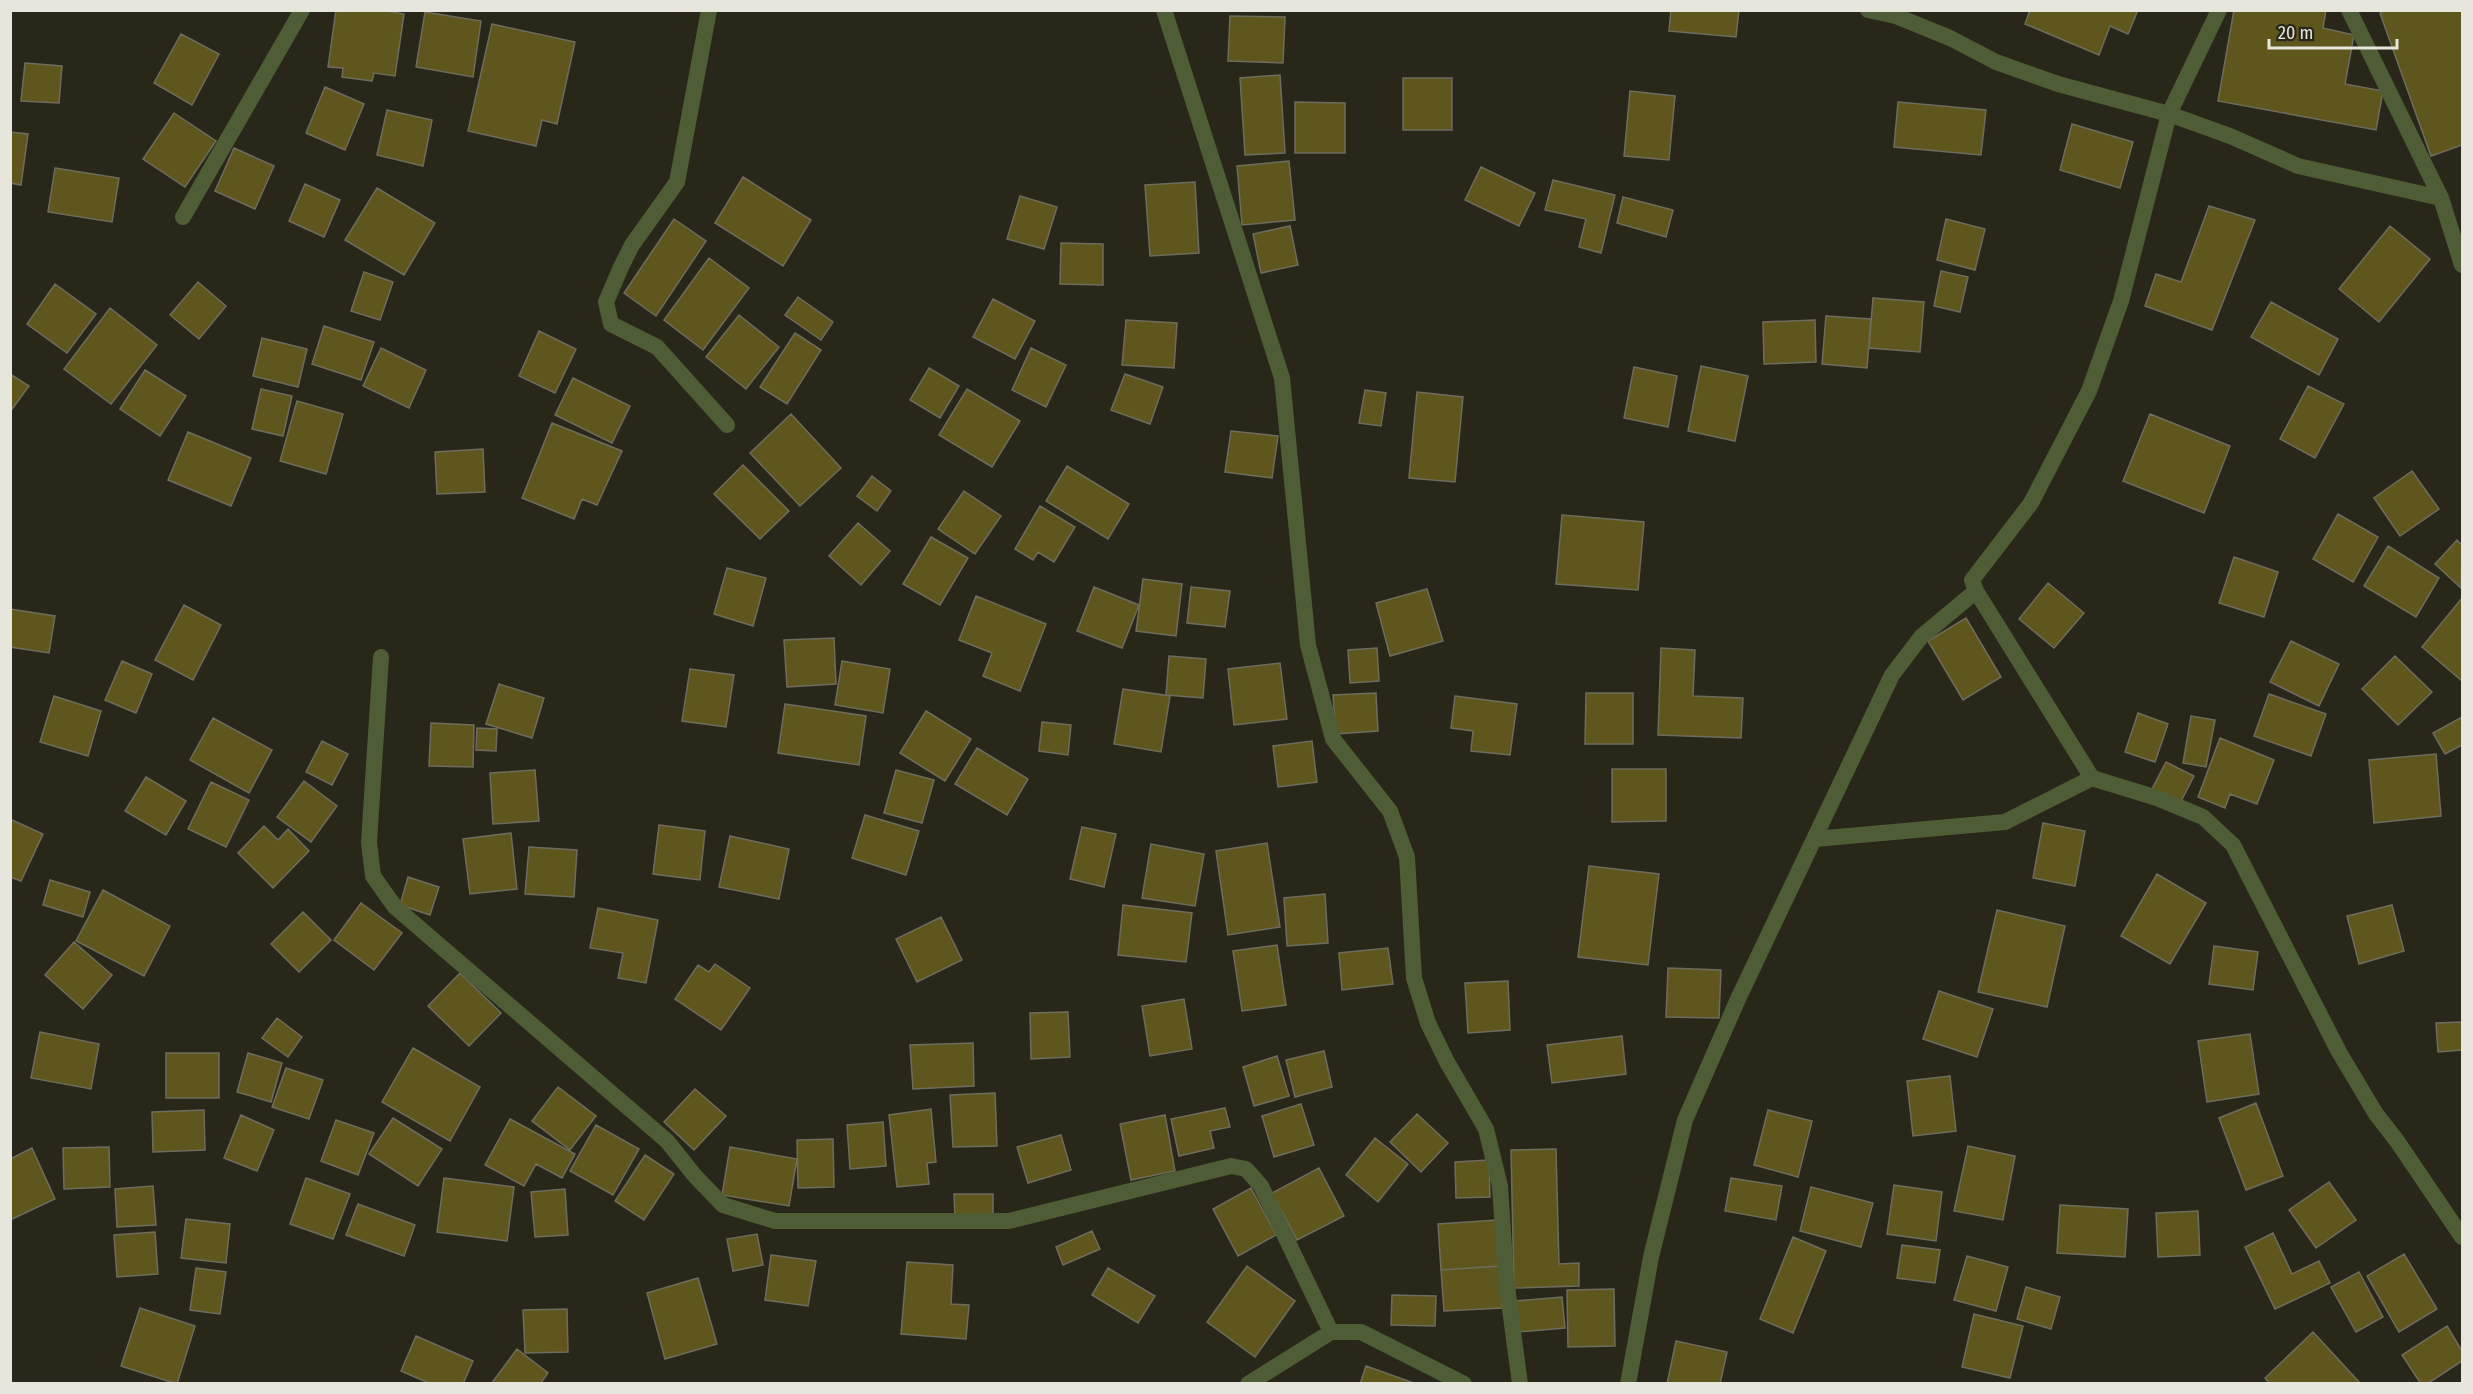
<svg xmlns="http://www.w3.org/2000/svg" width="2473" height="1394" font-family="'Fira Sans Condensed',sans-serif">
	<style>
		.building { fill: #5f561e; stroke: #6e6c5d; stroke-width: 1.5 }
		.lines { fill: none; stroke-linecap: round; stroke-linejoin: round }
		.minor { stroke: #4f5d36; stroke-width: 16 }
	</style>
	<rect width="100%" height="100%" fill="#292719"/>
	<path class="building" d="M 336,10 L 382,10 L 404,14 L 395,76 L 374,73 L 372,81 L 342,77 L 343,68 L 328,67 Z
		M 1671,10 L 1739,10 L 1736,37 L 1669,31 Z
		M 2030,10 L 2138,10 L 2128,34 L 2110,26 L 2099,55 L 2025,24 Z
		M 2234,10 L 2326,10 L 2323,28 L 2354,35 L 2345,84 L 2383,91 L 2376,130 L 2218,101 Z
		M 2386,10 L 2462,10 L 2462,145 L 2431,156 L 2380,13 Z
		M 425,12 L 481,21 L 473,77 L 416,67 Z
		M 1230,16 L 1285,17 L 1283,63 L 1228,61 Z
		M 492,24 L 575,42 L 557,124 L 542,120 L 536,146 L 468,131 Z
		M 181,34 L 219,54 L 192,105 L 154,83 Z
		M 25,63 L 62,66 L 59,103 L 21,101 Z
		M 1280,75 L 1285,153 L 1245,155 L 1240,78 Z
		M 1403,78 L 1452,78 L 1452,130 L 1403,130 Z
		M 325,87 L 364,104 L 345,150 L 306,133 Z
		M 1630,91 L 1675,96 L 1669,160 L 1624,156 Z
		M 1295,102 L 1345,103 L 1345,153 L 1295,153 Z
		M 1898,102 L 1986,110 L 1981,155 L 1894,147 Z
		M 387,110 L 432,120 L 423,166 L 377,155 Z
		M 174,113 L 216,141 L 185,187 L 143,159 Z
		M 2072,124 L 2133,142 L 2120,188 L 2060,170 Z
		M 10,132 L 28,134 L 21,185 L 10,183 Z
		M 234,148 L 274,166 L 255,209 L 215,191 Z
		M 1289,161 L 1295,220 L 1242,225 L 1237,166 Z
		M 1481,167 L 1535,193 L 1519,226 L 1465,200 Z
		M 55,168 L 119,178 L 112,222 L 48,212 Z
		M 743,177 L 811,220 L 783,266 L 715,223 Z
		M 1553,180 L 1615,195 L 1601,253 L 1579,247 L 1586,219 L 1545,210 Z
		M 1195,182 L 1199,253 L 1150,256 L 1145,185 Z
		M 305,184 L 340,200 L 324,237 L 289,221 Z
		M 377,188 L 435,223 L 404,275 L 345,240 Z
		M 1020,196 L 1057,207 L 1044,249 L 1007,239 Z
		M 1623,197 L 1673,210 L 1666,237 L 1617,223 Z
		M 2209,206 L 2255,220 L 2212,330 L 2145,306 L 2156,274 L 2181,282 Z
		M 674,219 L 706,241 L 656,316 L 624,293 Z
		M 1946,219 L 1985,229 L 1975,270 L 1937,260 Z
		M 1290,226 L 1298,265 L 1261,273 L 1253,234 Z
		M 2390,226 L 2430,259 L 2379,322 L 2339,289 Z
		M 1061,243 L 1103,244 L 1103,285 L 1060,284 Z
		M 709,258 L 749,288 L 703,350 L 664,320 Z
		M 1941,271 L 1968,277 L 1960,312 L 1934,306 Z
		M 364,272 L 393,282 L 380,320 L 351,311 Z
		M 198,282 L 226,306 L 199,339 L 170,315 Z
		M 55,284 L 96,314 L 67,353 L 27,324 Z
		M 798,297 L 833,322 L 821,340 L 785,315 Z
		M 1873,298 L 1924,302 L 1920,352 L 1869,348 Z
		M 993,299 L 1035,321 L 1015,359 L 973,337 Z
		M 2271,302 L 2338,339 L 2319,375 L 2251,337 Z
		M 110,308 L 157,345 L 111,404 L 64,369 Z
		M 739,315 L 779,347 L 746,389 L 706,357 Z
		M 1826,316 L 1871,319 L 1867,368 L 1822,364 Z
		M 1126,320 L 1177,323 L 1174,368 L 1122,365 Z
		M 1815,320 L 1816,362 L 1764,364 L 1763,322 Z
		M 324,326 L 374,342 L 361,380 L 312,364 Z
		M 539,331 L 576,349 L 555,393 L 519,376 Z
		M 795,333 L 821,350 L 787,404 L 760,387 Z
		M 262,338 L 307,349 L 298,387 L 253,376 Z
		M 381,348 L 426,370 L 409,408 L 363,386 Z
		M 1031,348 L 1066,365 L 1046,407 L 1012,390 Z
		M 1701,366 L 1748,376 L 1735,441 L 1688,431 Z
		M 1634,367 L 1677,376 L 1668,427 L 1624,418 Z
		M 929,368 L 959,386 L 940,418 L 910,400 Z
		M 145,370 L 186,396 L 160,436 L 120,409 Z
		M 10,374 L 29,386 L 10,412 Z
		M 1125,374 L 1163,387 L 1150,424 L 1111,410 Z
		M 573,378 L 630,406 L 612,443 L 555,415 Z
		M 2308,386 L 2344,404 L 2315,458 L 2280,439 Z
		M 261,389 L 292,396 L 283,436 L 252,429 Z
		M 967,389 L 1020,421 L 992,467 L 939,435 Z
		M 1365,390 L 1386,393 L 1381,426 L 1359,423 Z
		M 1417,392 L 1463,397 L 1455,482 L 1409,478 Z
		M 297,401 L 343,414 L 326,474 L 280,461 Z
		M 791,414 L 841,468 L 800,506 L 750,453 Z
		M 2150,414 L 2230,446 L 2204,513 L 2123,481 Z
		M 552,423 L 622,451 L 597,505 L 582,499 L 574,519 L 522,498 Z
		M 1231,431 L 1278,436 L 1272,478 L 1225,472 Z
		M 188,432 L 251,458 L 231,506 L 168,480 Z
		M 483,449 L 485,492 L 437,494 L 435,452 Z
		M 743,465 L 789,511 L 760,539 L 714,494 Z
		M 1067,466 L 1129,504 L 1108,539 L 1046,501 Z
		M 2412,471 L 2439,509 L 2400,536 L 2374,498 Z
		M 872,476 L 891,491 L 877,511 L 857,496 Z
		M 964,491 L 1001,516 L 975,554 L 938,529 Z
		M 1040,506 L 1075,527 L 1054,562 L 1038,552 L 1033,560 L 1015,549 Z
		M 2338,514 L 2378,537 L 2353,582 L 2313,559 Z
		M 1562,515 L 1644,522 L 1638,590 L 1556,584 Z
		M 858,523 L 890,551 L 861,585 L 829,556 Z
		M 931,537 L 968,558 L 940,605 L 903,584 Z
		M 2457,540 L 2462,545 L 2461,588 L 2435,564 Z
		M 2388,546 L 2439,578 L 2416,617 L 2364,586 Z
		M 2234,557 L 2278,572 L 2264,617 L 2219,603 Z
		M 727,568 L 766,578 L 753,626 L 714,614 Z
		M 1143,579 L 1182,584 L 1176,636 L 1136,631 Z
		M 2048,583 L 2084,613 L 2054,648 L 2019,619 Z
		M 1094,587 L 1139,605 L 1122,648 L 1077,631 Z
		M 1191,587 L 1230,591 L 1225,627 L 1187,623 Z
		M 1427,589 L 1443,641 L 1390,656 L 1376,603 Z
		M 976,596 L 1046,624 L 1020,691 L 983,676 L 992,653 L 959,640 Z
		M 2462,598 L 2462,678 L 2461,680 L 2422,647 Z
		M 184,605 L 221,625 L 193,680 L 155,660 Z
		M 10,609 L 55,616 L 49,653 L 10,647 Z
		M 1966,618 L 2001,677 L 1963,700 L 1928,641 Z
		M 834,638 L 836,684 L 787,687 L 784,640 Z
		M 2291,641 L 2339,664 L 2319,706 L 2270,682 Z
		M 1377,648 L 1379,681 L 1350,683 L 1348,650 Z
		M 1661,648 L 1695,650 L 1693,696 L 1743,698 L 1741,738 L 1658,735 Z
		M 1169,656 L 1206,659 L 1203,698 L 1166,695 Z
		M 2395,656 L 2432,692 L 2398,725 L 2362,689 Z
		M 122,661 L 152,674 L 136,713 L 105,700 Z
		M 842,661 L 890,669 L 883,713 L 835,705 Z
		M 1280,663 L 1287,719 L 1234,725 L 1228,669 Z
		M 690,669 L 734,675 L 726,727 L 682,721 Z
		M 499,684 L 544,698 L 532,738 L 486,724 Z
		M 1123,689 L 1170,696 L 1161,752 L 1114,744 Z
		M 1376,693 L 1378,731 L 1336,734 L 1333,695 Z
		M 1586,693 L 1633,693 L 1633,744 L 1585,744 Z
		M 2269,694 L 2326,714 L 2311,756 L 2254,736 Z
		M 54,696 L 101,711 L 88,756 L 40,742 Z
		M 1455,696 L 1517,704 L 1510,755 L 1471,751 L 1473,731 L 1451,728 Z
		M 785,704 L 866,716 L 859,765 L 778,753 Z
		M 926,711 L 971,739 L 945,781 L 900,753 Z
		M 2138,713 L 2168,724 L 2155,762 L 2125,752 Z
		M 2191,716 L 2215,720 L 2206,767 L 2183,763 Z
		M 2462,717 L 2462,745 L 2445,754 L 2433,733 Z
		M 213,718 L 272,750 L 249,793 L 190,760 Z
		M 1042,722 L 1071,725 L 1068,755 L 1039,751 Z
		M 431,723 L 474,725 L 473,767 L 429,766 Z
		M 477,728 L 497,729 L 496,751 L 476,750 Z
		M 2220,738 L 2274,760 L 2257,804 L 2230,794 L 2225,808 L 2198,797 Z
		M 322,741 L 348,754 L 332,785 L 306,772 Z
		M 1312,741 L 1317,782 L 1278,787 L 1273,746 Z
		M 977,748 L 1028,779 L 1007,815 L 955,784 Z
		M 2436,754 L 2441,816 L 2374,823 L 2369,760 Z
		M 2166,762 L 2194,776 L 2179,805 L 2151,791 Z
		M 1612,769 L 1666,769 L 1666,821 L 1612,822 Z
		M 535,770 L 539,821 L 493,824 L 490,773 Z
		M 896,770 L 934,780 L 922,823 L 884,813 Z
		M 146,777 L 186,801 L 166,835 L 125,811 Z
		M 304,781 L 337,806 L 311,842 L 277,817 Z
		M 211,782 L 249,800 L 226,847 L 188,829 Z
		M 865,815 L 919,831 L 906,875 L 852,858 Z
		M 10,819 L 43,834 L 21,881 L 10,877 Z
		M 2043,823 L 2085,831 L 2075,886 L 2033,878 Z
		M 659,825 L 705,831 L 700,880 L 653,874 Z
		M 264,826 L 278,840 L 288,829 L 309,851 L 273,888 L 238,853 Z
		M 1082,827 L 1116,834 L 1104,887 L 1070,879 Z
		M 511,833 L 517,889 L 470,894 L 463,839 Z
		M 730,836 L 789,849 L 779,899 L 719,887 Z
		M 1267,843 L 1280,927 L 1228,935 L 1216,851 Z
		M 1151,844 L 1204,854 L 1195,906 L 1142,898 Z
		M 529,847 L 577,850 L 574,897 L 525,894 Z
		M 1589,866 L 1659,874 L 1648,965 L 1578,957 Z
		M 2157,874 L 2206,903 L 2170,964 L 2121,936 Z
		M 408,877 L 439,887 L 430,915 L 400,905 Z
		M 50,880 L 90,892 L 83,917 L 43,905 Z
		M 103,890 L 170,926 L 144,976 L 76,941 Z
		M 1325,894 L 1328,943 L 1287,946 L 1284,898 Z
		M 361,903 L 402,933 L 374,970 L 334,940 Z
		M 1123,905 L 1192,913 L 1186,962 L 1118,955 Z
		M 2392,905 L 2404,951 L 2359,964 L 2347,916 Z
		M 598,908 L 658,920 L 646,983 L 618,978 L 623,953 L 590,948 Z
		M 1997,910 L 2065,926 L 2047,1007 L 1978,992 Z
		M 303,912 L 331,940 L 299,972 L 271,944 Z
		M 941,917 L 962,960 L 917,982 L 896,939 Z
		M 74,942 L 112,975 L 83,1009 L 45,975 Z
		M 1277,945 L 1286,1005 L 1242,1011 L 1233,951 Z
		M 2214,946 L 2258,952 L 2253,990 L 2209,984 Z
		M 1388,948 L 1393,984 L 1342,990 L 1339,953 Z
		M 715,964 L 750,988 L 721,1030 L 675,999 L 698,965 L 709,972 Z
		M 1668,968 L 1721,970 L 1719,1018 L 1666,1017 Z
		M 460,973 L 501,1013 L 469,1046 L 428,1006 Z
		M 1508,981 L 1510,1030 L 1468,1033 L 1465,983 Z
		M 1939,991 L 1993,1009 L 1977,1057 L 1923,1039 Z
		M 1184,999 L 1192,1049 L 1150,1056 L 1142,1006 Z
		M 1068,1012 L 1070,1057 L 1031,1059 L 1030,1013 Z
		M 277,1018 L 302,1037 L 288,1057 L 262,1038 Z
		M 2462,1022 L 2462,1050 L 2438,1052 L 2436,1023 Z
		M 40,1032 L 99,1044 L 91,1089 L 31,1078 Z
		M 2250,1034 L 2259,1094 L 2207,1102 L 2198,1041 Z
		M 1622,1036 L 1626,1074 L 1552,1083 L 1547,1045 Z
		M 973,1043 L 974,1086 L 913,1089 L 910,1045 Z
		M 413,1048 L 480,1087 L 450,1141 L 382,1102 Z
		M 1324,1051 L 1332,1087 L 1295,1097 L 1286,1060 Z
		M 166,1053 L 219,1053 L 219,1098 L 166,1098 Z
		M 248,1053 L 282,1063 L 271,1102 L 237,1092 Z
		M 1277,1056 L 1289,1096 L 1254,1106 L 1243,1067 Z
		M 286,1068 L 323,1080 L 309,1119 L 272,1107 Z
		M 1950,1076 L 1956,1131 L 1913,1136 L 1907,1081 Z
		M 558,1087 L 596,1116 L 570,1150 L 532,1121 Z
		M 695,1089 L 726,1116 L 694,1150 L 664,1122 Z
		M 995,1093 L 997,1146 L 953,1147 L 950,1095 Z
		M 2256,1103 L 2283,1176 L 2246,1190 L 2219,1118 Z
		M 1301,1104 L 1314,1145 L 1274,1157 L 1262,1116 Z
		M 1225,1108 L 1230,1127 L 1210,1131 L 1214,1148 L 1179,1156 L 1171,1119 Z
		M 931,1109 L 936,1162 L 927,1163 L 929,1184 L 897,1187 L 889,1115 Z
		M 204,1110 L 205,1150 L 153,1152 L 152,1112 Z
		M 1768,1110 L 1812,1121 L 1798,1177 L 1754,1165 Z
		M 1417,1114 L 1448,1143 L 1421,1172 L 1390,1142 Z
		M 241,1115 L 274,1130 L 257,1171 L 224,1158 Z
		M 1165,1115 L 1175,1171 L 1131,1180 L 1120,1124 Z
		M 393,1118 L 442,1149 L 418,1186 L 369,1154 Z
		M 510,1119 L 575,1154 L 562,1178 L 536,1164 L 524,1186 L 485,1165 Z
		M 336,1120 L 374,1133 L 358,1175 L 321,1161 Z
		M 883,1122 L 886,1166 L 850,1169 L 847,1125 Z
		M 596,1125 L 639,1149 L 613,1195 L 570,1171 Z
		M 1061,1135 L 1071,1170 L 1028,1183 L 1017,1147 Z
		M 1375,1138 L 1408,1164 L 1378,1202 L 1346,1175 Z
		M 833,1139 L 834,1187 L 798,1188 L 797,1140 Z
		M 1968,1146 L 2015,1156 L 2003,1220 L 1954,1211 Z
		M 109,1147 L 110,1187 L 64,1189 L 63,1148 Z
		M 730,1147 L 797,1159 L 789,1206 L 722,1195 Z
		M 32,1148 L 55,1199 L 10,1220 L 10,1159 Z
		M 1556,1149 L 1559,1264 L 1579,1263 L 1579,1286 L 1514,1288 L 1511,1150 Z
		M 645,1155 L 674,1174 L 644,1220 L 615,1201 Z
		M 1489,1160 L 1490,1197 L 1456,1198 L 1455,1162 Z
		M 1319,1168 L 1344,1216 L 1297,1240 L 1272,1193 Z
		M 306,1178 L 350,1194 L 333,1239 L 290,1224 Z
		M 444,1178 L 514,1187 L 507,1241 L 437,1232 Z
		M 1731,1178 L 1782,1186 L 1776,1220 L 1725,1211 Z
		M 2329,1182 L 2356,1220 L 2316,1248 L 2289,1210 Z
		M 1894,1185 L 1942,1192 L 1936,1241 L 1887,1234 Z
		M 153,1186 L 156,1225 L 117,1227 L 115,1189 Z
		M 1811,1187 L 1873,1203 L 1861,1247 L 1800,1231 Z
		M 1251,1188 L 1276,1235 L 1238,1256 L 1213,1209 Z
		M 565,1189 L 568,1235 L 535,1237 L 531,1192 Z
		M 954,1194 L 993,1194 L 993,1218 L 955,1218 Z
		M 358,1204 L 415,1225 L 404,1256 L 346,1235 Z
		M 2060,1205 L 2128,1209 L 2125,1257 L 2057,1253 Z
		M 2198,1211 L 2200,1255 L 2158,1257 L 2156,1213 Z
		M 186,1219 L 230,1224 L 226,1263 L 181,1258 Z
		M 1497,1220 L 1500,1266 L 1441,1270 L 1438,1224 Z
		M 1092,1231 L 1100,1249 L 1063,1265 L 1056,1247 Z
		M 155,1232 L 158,1274 L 117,1277 L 114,1235 Z
		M 2273,1233 L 2292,1274 L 2319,1261 L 2330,1283 L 2275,1309 L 2245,1247 Z
		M 757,1234 L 763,1265 L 733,1271 L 727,1239 Z
		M 1793,1237 L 1826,1251 L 1793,1333 L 1760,1319 Z
		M 1902,1245 L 1940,1250 L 1935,1283 L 1897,1278 Z
		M 2404,1254 L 2437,1309 L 2399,1332 L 2367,1276 Z
		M 771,1255 L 816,1261 L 808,1306 L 765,1300 Z
		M 1967,1256 L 2008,1267 L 1996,1311 L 1954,1300 Z
		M 907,1262 L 953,1265 L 951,1304 L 969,1305 L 966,1339 L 901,1334 Z
		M 1247,1266 L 1295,1301 L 1255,1357 L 1207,1322 Z
		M 1500,1266 L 1502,1308 L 1444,1311 L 1441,1270 Z
		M 196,1268 L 226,1272 L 220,1314 L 190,1310 Z
		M 1108,1268 L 1155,1296 L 1138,1323 L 1092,1295 Z
		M 2359,1272 L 2383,1317 L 2356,1332 L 2331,1287 Z
		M 698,1278 L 717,1344 L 665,1359 L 647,1293 Z
		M 2026,1287 L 2060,1297 L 2051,1329 L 2017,1319 Z
		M 1614,1289 L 1615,1346 L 1568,1347 L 1567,1290 Z
		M 1392,1295 L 1436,1296 L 1435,1326 L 1391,1325 Z
		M 1562,1297 L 1565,1328 L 1518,1332 L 1515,1301 Z
		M 140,1308 L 195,1326 L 177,1384 L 121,1366 Z
		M 567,1309 L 568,1352 L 525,1353 L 523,1310 Z
		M 1974,1314 L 2023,1326 L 2010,1378 L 1962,1367 Z
		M 2447,1326 L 2462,1351 L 2462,1361 L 2427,1384 L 2421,1384 L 2402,1355 Z
		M 2313,1332 L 2361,1384 L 2270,1384 L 2265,1378 Z
		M 416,1336 L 473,1361 L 463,1384 L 431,1384 L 401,1371 Z
		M 1676,1341 L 1727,1352 L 1720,1384 L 1667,1384 Z
		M 517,1349 L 548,1373 L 540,1384 L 491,1384 Z
		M 1366,1366 L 1414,1383 L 1413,1384 L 1360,1384 Z"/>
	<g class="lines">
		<path class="minor" d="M 709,10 L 677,182 L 632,245 L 621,267 L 606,302 L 611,324 L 657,347 L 727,425
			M 1164,10 L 1282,378 L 1308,645 L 1333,739 L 1390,811 L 1407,857 L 1414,978 L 1428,1023 L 1447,1062 L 1486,1129 L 1500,1186 L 1506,1279 L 1520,1384
			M 1868,10 L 1896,16 L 1950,38 L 1996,62 L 2058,84 L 2169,114 L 2230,136 L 2298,166 L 2441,198
			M 2349,10 L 2441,198 L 2462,265
			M 183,217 L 302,10
			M 1976,591 L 2092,778 L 2157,798 L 2203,817 L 2233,845 L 2339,1052 L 2376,1114 L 2397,1141 L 2462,1237
			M 381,657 L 369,842 L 373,876 L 395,907 L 667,1141 L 695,1176 L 723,1205 L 775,1221 L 1009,1221 L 1231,1166 L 1246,1169 L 1261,1186 L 1331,1332
			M 1815,839 L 2005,822 L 2092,778
			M 1248,1384 L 1331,1332 L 1361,1332 L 1464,1384
			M 1628,1384 L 1651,1257 L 1685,1120 L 1738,999 L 1892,675 L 1921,637 L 1976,591 L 1972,580 L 2031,503 L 2089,391 L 2121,301 L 2169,114 L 2219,10"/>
	</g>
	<rect width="2473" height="1394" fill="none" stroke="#e7e6dd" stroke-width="24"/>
	<path d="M2269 39v9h128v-9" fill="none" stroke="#e7e6dd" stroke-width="3"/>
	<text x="2278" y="39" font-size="18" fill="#e7e6dd" stroke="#292719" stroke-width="4.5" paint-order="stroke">20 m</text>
</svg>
